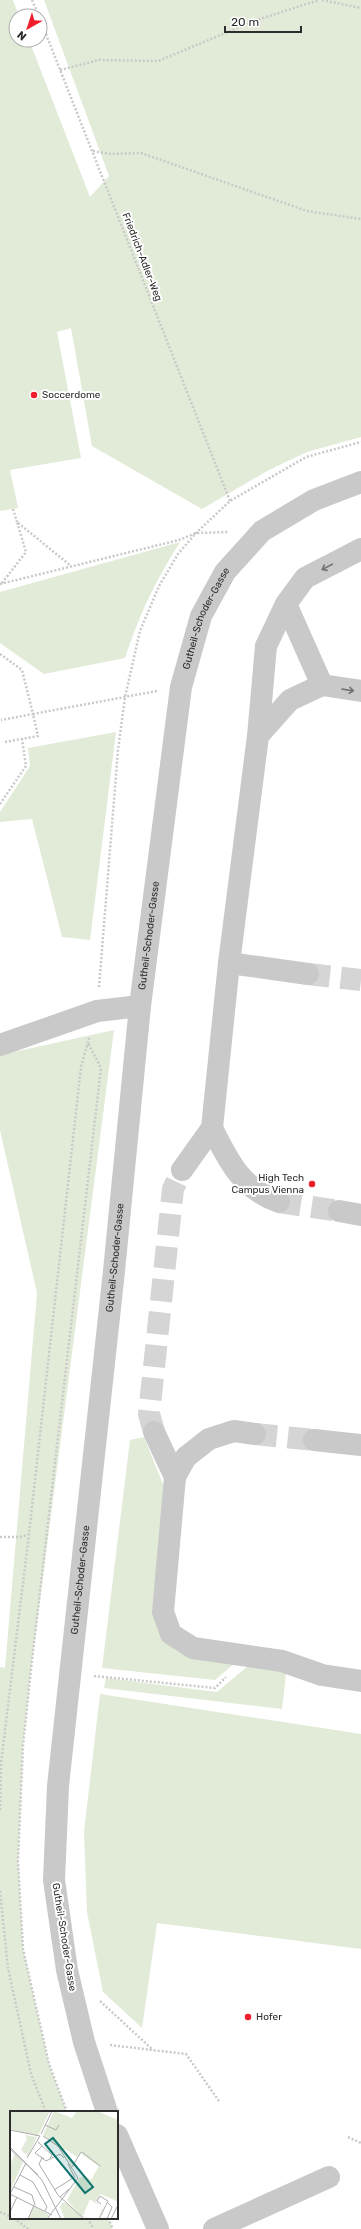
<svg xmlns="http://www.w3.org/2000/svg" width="361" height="2229" font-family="Rubik,sans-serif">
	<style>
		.green { fill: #e2ebd8 }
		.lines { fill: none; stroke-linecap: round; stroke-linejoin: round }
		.minor-tunnel { stroke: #d5d5d5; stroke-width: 22; stroke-dasharray: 22 11; stroke-linecap: butt }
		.path { stroke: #c9c9c9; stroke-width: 2.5; stroke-dasharray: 2 2; stroke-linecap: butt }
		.minor { stroke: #c9c9c9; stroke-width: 22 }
		.oneway { stroke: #737373 }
		.poi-dot { fill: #f21e2d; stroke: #fff; stroke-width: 1.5 }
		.labels { text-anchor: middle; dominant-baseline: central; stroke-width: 4; stroke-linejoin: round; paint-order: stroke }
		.street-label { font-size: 10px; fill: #2c2c2c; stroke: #fff }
		.poi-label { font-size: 10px; fill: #2c2c2c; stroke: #fff; text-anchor: start }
		.inset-road { fill: none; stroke: #ababab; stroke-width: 1 }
		.view { fill: #0f766e; fill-opacity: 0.15; stroke: #0f766e; stroke-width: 2 }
		.inset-edge { fill: none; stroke: #2c2c2c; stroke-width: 2 }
	</style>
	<rect width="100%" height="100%" fill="#fff"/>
	<path class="green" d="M 0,0 L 13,0 L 19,16 L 16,16 L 16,40 L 29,40 L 90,197 L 109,176 L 44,0 L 361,0 L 361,437 L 307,452 L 269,470 L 202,509 L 92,446 L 71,328 L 57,332 L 81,458 L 10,470 L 18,508 L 0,511 Z
		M 180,542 C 155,582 140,613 125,658 L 44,674 L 0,643 L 0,592 Z
		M 116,732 L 90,940 L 62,937 L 32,819 L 0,822 L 0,812 L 30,766 L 28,748 Z
		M 114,1030 L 31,1669 L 23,1746 L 18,1861 L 23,1949 L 49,2064 L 67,2112 L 11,2112 L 11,2218 L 108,2218 L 113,2229 L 0,2229 L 0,1667 L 5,1668 L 37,1293 L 0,1130 L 0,1055 Z
		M 144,1437 L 165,1489 L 159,1633 C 180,1663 202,1659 235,1663 L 215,1680 L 102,1668 L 130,1440 Z
		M 249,1665 L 281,1670 L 286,1674 L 282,1709 L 104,1688 L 106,1678 L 217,1692 Z
		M 100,1694 L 361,1734 L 361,1949 L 157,1923 L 142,2028 L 103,1992 L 87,1912 L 84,1832 Z"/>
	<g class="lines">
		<path class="minor-tunnel" d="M 308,974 L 361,980
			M 279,1202 L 339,1211
			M 154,1432 L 149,1414 L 173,1189 L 182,1170
			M 255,1434 L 314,1440"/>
		<path class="path" d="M 32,0 L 39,16
			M 322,0 L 361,8
			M 40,19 L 230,501
			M 60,70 L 99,60 L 158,61 L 257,20 L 319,0
			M 93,151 L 111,154 L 141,153 L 307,211 L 361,219
			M 13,509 L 17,522
			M 2,583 L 26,552 L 17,522 L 71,566
			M 0,584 L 179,540 L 196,533 L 229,532
			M 0,654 L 22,670 L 33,714 L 1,720
			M 5,742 L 38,736 L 33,714 L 157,691
			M 0,804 L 26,766 L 22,739
			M 99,987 L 118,750 L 125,697 L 140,631 L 159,586 L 178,554 L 196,533 L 230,501 L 306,457 L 361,442
			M 0,1537 L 20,1537 L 29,1534
			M 94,1676 L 215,1688 L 226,1677
			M 0,1810 L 1,1763 L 29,1534 L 81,1067 L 89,1038
			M 0,1891 L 8,1968 L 31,2074 L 46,2112
			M 100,2001 L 153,2050
			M 110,2045 L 186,2054 L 219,2101
			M 67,2112 L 49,2064 L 23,1949 L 18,1861 L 23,1746 L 31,1669 L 101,1068 L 88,1043
			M 348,2137 L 361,2143
			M 0,2212 L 11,2217
			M 14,2218 L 28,2229
			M 88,2218 L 93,2229
			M 108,2218 L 113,2229"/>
		<g class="minor">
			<path d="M 361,549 L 305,578 L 286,604 L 322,685 L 361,691"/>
			<path d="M 258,736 L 290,700 L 322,685"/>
			<path d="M 229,963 L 308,974"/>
			<path d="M 0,1045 L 97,1011 L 140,1006"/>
			<path d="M 212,1128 C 229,1162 241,1188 279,1202"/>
			<path d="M 182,1170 L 212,1128 L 229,963 L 258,736 L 266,646 L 286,604"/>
			<path d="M 339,1211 L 361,1215"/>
			<path d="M 154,1432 L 175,1477"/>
			<path d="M 255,1434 L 234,1431 L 209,1439 L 186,1457 L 175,1477 L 163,1612 L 171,1634 L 193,1648 L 282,1661 L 322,1675 L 361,1681"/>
			<path d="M 314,1440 L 361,1445"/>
			<path id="s1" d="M 107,2112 L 84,2042 L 67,1970 L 54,1880 L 58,1786 L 114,1271 L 140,1006 L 181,687 L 201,616 L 225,572 L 262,531 L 314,500 L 361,482"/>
			<path d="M 117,2135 L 158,2229"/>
			<path d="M 214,2229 L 329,2177"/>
		</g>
	</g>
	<defs><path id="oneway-shaft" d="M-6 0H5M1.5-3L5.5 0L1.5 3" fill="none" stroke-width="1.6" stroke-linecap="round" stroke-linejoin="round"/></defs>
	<g class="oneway">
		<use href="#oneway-shaft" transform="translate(327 567) rotate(152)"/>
		<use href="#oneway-shaft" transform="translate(348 690) rotate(8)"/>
	</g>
	<g class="poi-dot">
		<circle cx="34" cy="395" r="4"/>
		<circle cx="312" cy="1184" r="4"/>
		<circle cx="248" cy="2017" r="4"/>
	</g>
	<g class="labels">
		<g class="street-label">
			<text transform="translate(142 257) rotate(69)">Friedrich-Adler-Weg</text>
			<text stroke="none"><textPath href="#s1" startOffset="1512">Gutheil-Schoder-Gasse</textPath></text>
			<text stroke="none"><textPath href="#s1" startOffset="1188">Gutheil-Schoder-Gasse</textPath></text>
			<text stroke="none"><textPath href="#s1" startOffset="864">Gutheil-Schoder-Gasse</textPath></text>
			<text stroke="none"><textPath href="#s1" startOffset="540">Gutheil-Schoder-Gasse</textPath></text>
			<text transform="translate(64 1937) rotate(81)">Gutheil-Schoder-Gasse</text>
		</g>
		<g class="poi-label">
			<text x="42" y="395">Soccerdome</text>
			<text x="304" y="1178" text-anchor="end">High Tech<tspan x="304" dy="12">Campus Vienna</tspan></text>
			<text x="256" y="2017">Hofer</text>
		</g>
	</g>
	<g transform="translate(10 2111)">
		<rect width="108" height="108" fill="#fff"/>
		<path d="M 0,0 L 40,0 L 28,25 L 0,18 ZM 44,0 L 62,7 L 66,1 L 61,0 L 87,0 L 108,9 L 108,91 L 77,74 L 104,89 L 90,83 L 86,91 L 93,98 L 89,108 L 92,97 L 80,88 L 73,105 L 80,108 L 70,105 L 57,89 L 69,68 L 74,64 L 81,69 L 89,55 L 70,42 L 67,46 L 55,38 L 53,39 L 64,52 L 62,55 L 52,39 L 33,24 ZM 15,24 L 27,26 L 18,45 L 11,39 L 17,28 ZM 5,43 L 13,51 L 0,81 L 0,53 ZM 53,91 L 59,94 L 73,108 L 55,108 L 50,96 ZM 24,95 L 39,104 L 35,108 L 18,108 Z" fill="#e2ebd8"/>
		<path class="inset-road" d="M 0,10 L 0,19 L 30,25M 35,14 L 46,19 L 49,14M 31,23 L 42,0M 33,25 L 48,35 L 68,67 L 37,108M 28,31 L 42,44 L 40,47M 32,35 L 25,42 L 34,48M 0,36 L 32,69 L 51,108M 0,38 L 28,64M 72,41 L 90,55M 17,47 L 30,25M 54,47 L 50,43 L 36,50 L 32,47 L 29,53 L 48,84 L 74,108M 58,53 L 65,67M 62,56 L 71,41M 10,64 L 23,71 L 37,96 L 35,100M 4,76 L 22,84 L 25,94M 44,79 L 63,67 L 65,70M 0,83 L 42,104M 0,83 L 16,52M 50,86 L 59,78M 0,101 L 7,86M 18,108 L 24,94M 89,108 L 98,90 L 90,85 L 87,90 L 91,93M 97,108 L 102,96 L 98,92M 101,108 L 108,94"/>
		<path class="view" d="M 43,27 L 83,76 L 75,82 L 35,33 Z"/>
		<rect width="108" height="108" class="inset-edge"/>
	</g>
	<g transform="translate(28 28) rotate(219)"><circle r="19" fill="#ffffff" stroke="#ababab"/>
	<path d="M0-3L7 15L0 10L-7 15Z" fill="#f21e2d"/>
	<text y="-6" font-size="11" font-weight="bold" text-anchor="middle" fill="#2c2c2c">N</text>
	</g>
	<path d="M225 26v6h76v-6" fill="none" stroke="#2c2c2c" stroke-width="2"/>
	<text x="231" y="26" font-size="12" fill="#2c2c2c" stroke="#ffffff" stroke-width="3" paint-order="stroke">20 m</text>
</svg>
